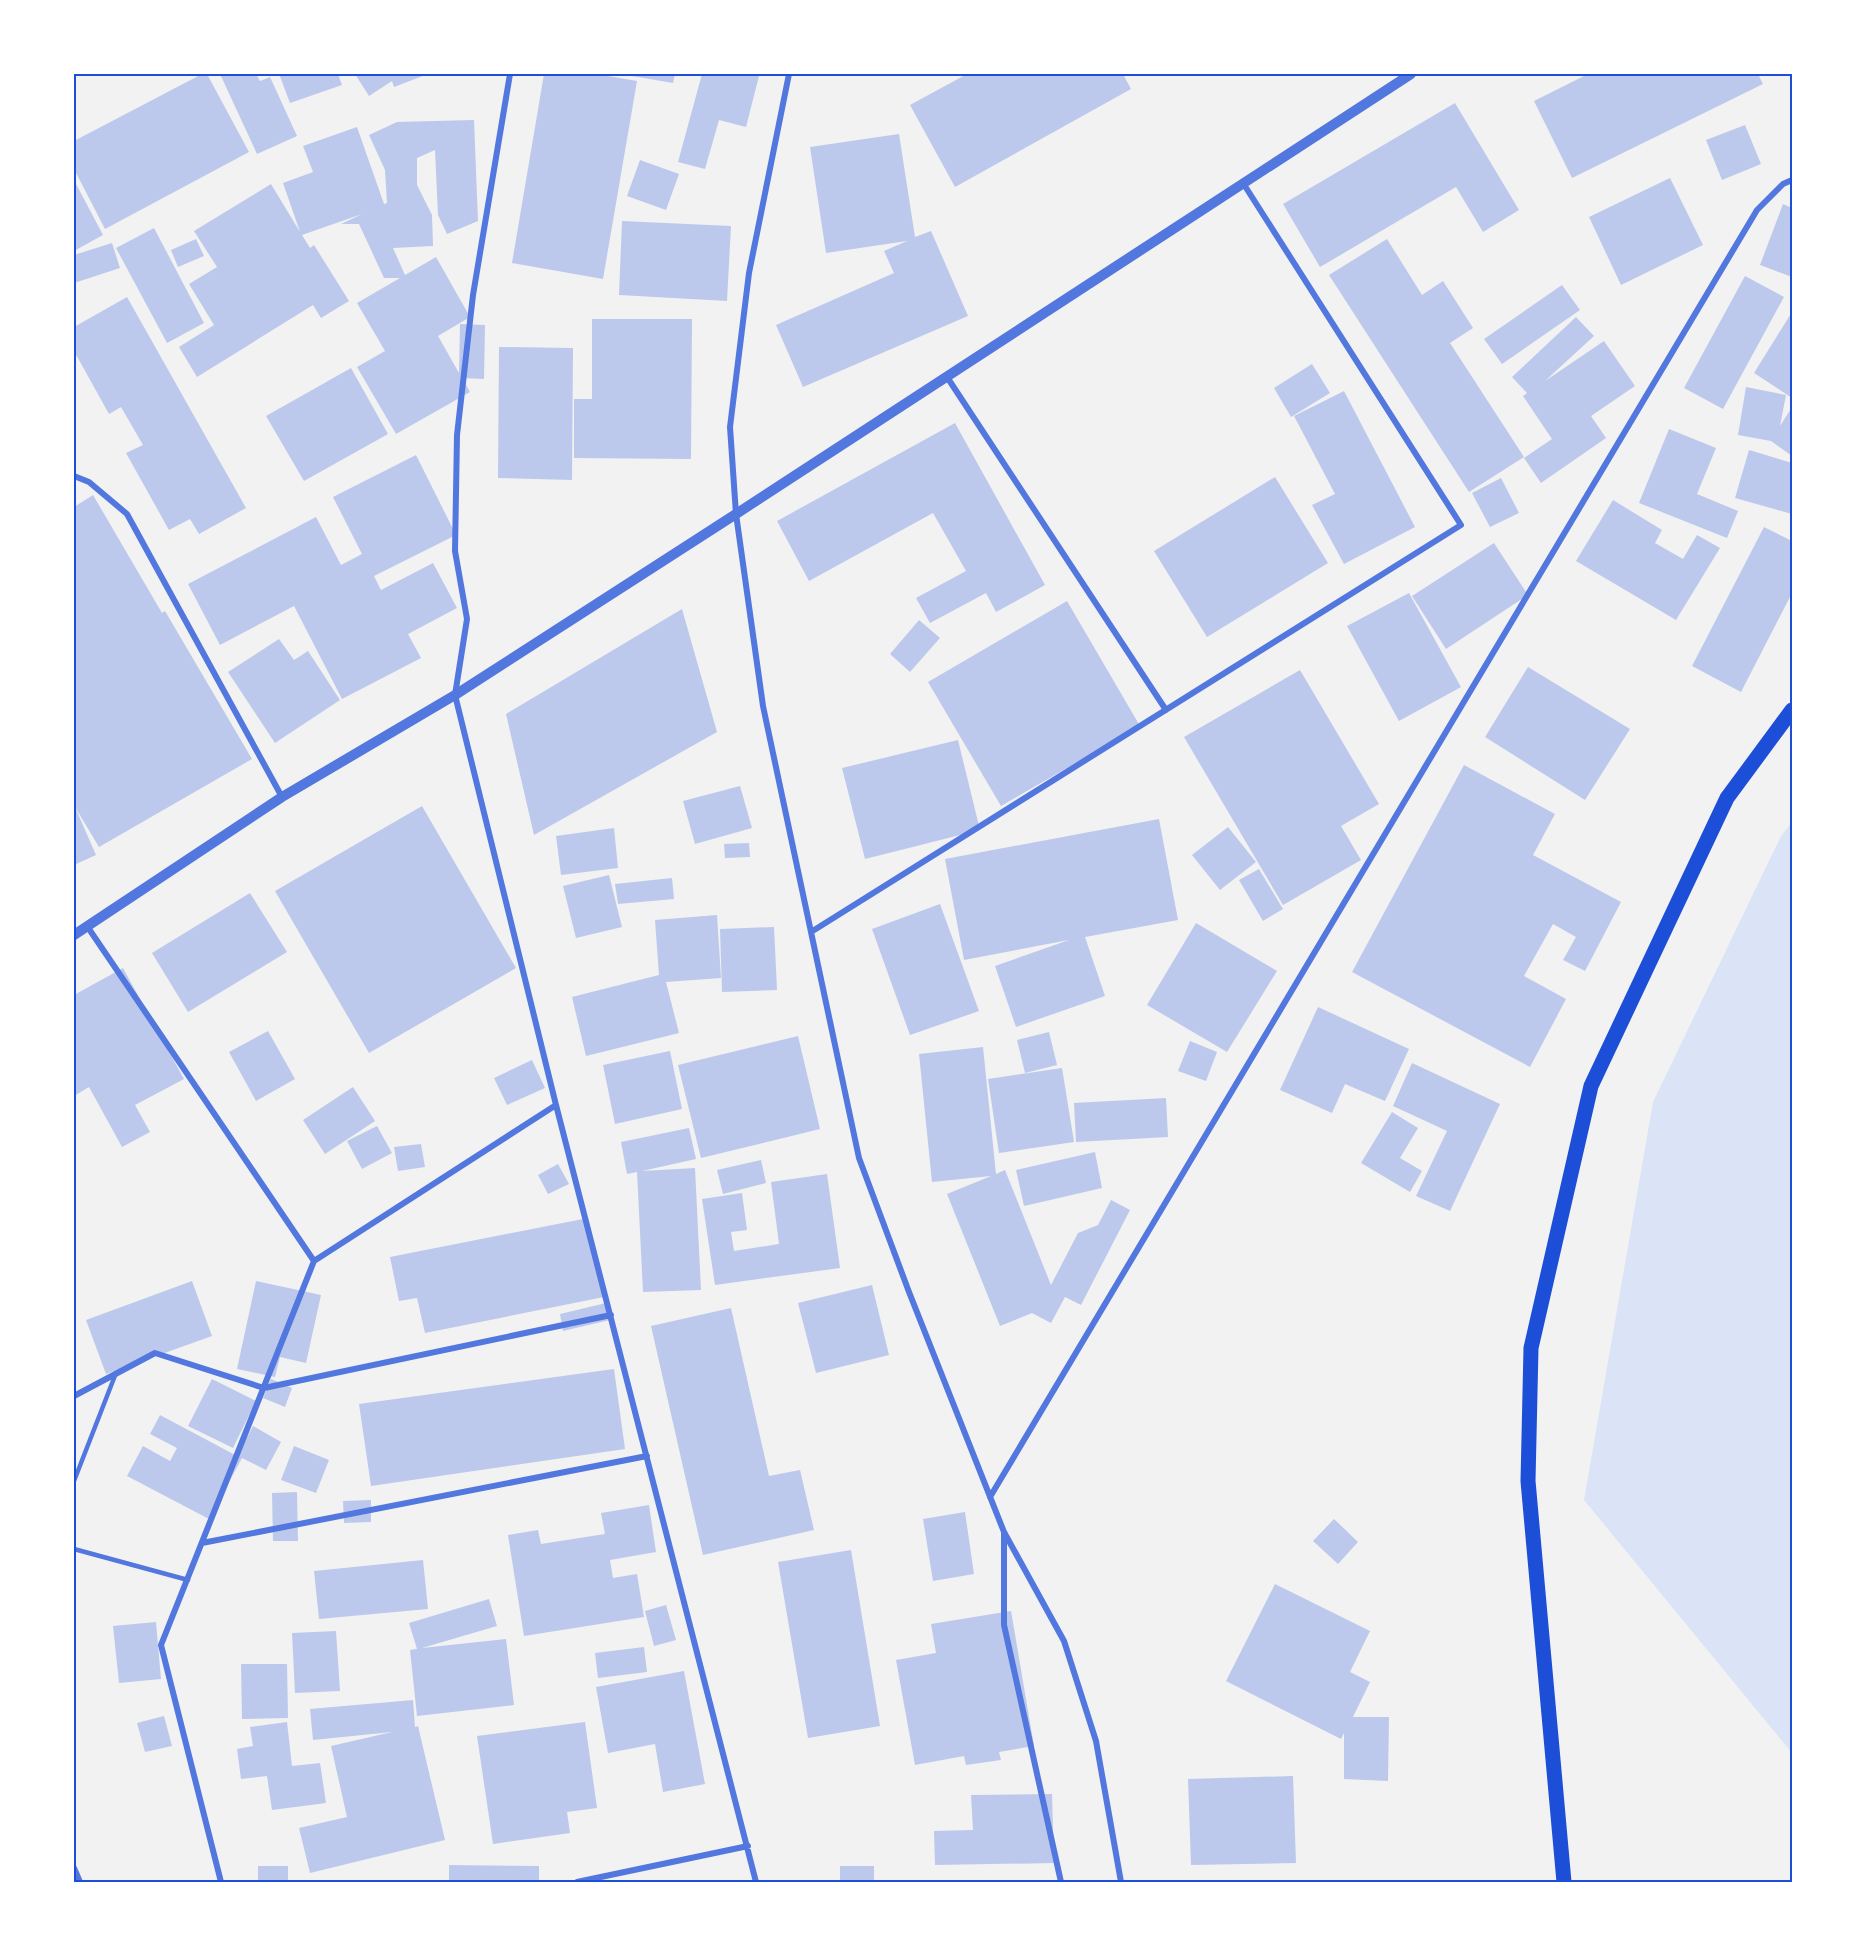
<svg xmlns="http://www.w3.org/2000/svg" width="1866" height="1956" font-family="Cabin,sans-serif">
	<style>
		.green { fill: #dbe4f7 }
		.building { fill: #bdc9ec }
		.lines { fill: none; stroke-linecap: round; stroke-linejoin: round }
		.service { stroke: #5277de; stroke-width: 4.5 }
		.minor { stroke: #5277de; stroke-width: 6 }
		.tertiary { stroke: #5277de; stroke-width: 10 }
		.primary { stroke: #1d4ed8; stroke-width: 15 }
		.neatline { fill: none; stroke: #1d4ed8; stroke-width: 2 }
	</style>
	<rect width="100%" height="100%" fill="#f2f2f2"/>
	<path class="green" d="M 1792,822 L 1792,1753 L 1584,1500 L 1653,1102 L 1781,836 Z"/>
	<path class="building" d="M 202,74 L 207,74 L 249,152 L 105,229 L 74,169 L 74,141 Z
		M 220,74 L 256,74 L 260,81 L 270,77 L 297,136 L 257,154 Z
		M 279,74 L 338,74 L 342,85 L 290,103 Z
		M 355,74 L 428,74 L 394,87 L 392,81 L 369,96 Z
		M 544,74 L 596,74 L 637,81 L 603,279 L 512,263 Z
		M 620,74 L 675,74 L 673,83 Z
		M 702,74 L 748,74 L 759,76 L 746,127 L 719,120 L 705,169 L 678,162 Z
		M 967,74 L 1123,74 L 1131,89 L 955,187 L 910,105 Z
		M 1588,74 L 1679,74 L 1681,76 L 1686,74 L 1758,74 L 1763,84 L 1572,178 L 1534,101 Z
		M 1455,103 L 1519,210 L 1483,232 L 1456,187 L 1320,267 L 1283,204 Z
		M 474,120 L 478,221 L 447,234 L 438,215 L 435,150 L 417,158 L 417,185 L 432,215 L 433,246 L 393,248 L 405,275 L 436,257 L 470,317 L 438,336 L 459,373 L 460,324 L 485,325 L 484,379 L 462,378 L 470,392 L 396,434 L 357,367 L 385,351 L 357,303 L 400,278 L 384,278 L 359,224 L 341,224 L 362,214 L 302,235 L 310,248 L 314,245 L 349,301 L 321,318 L 313,305 L 197,377 L 179,347 L 214,325 L 189,284 L 217,267 L 194,231 L 271,184 L 300,232 L 283,183 L 313,172 L 303,146 L 357,127 L 384,204 L 387,203 L 385,170 L 369,135 L 397,122 Z
		M 1745,125 L 1761,164 L 1722,180 L 1706,140 Z
		M 899,134 L 915,237 L 931,231 L 968,316 L 803,387 L 776,325 L 894,273 L 884,251 L 907,241 L 826,253 L 810,147 Z
		M 640,160 L 679,174 L 666,210 L 627,196 Z
		M 1670,178 L 1703,245 L 1621,285 L 1589,217 Z
		M 74,180 L 103,235 L 74,251 Z
		M 1783,204 L 1792,208 L 1792,277 L 1760,265 Z
		M 622,221 L 731,226 L 727,301 L 619,295 Z
		M 154,228 L 204,323 L 167,343 L 116,248 Z
		M 196,239 L 204,256 L 178,267 L 171,250 Z
		M 1387,239 L 1422,295 L 1443,281 L 1473,328 L 1450,343 L 1524,457 L 1469,492 L 1329,275 Z
		M 112,243 L 120,268 L 74,283 L 74,255 Z
		M 1745,276 L 1784,297 L 1723,409 L 1684,388 Z
		M 1562,285 L 1580,310 L 1502,364 L 1484,339 Z
		M 127,297 L 246,508 L 199,534 L 190,519 L 169,530 L 126,453 L 143,445 L 121,407 L 109,414 L 74,351 L 74,327 Z
		M 1792,312 L 1792,398 L 1754,373 Z
		M 1576,317 L 1594,336 L 1545,381 L 1604,341 L 1635,386 L 1591,416 L 1606,438 L 1541,483 L 1524,458 L 1552,439 L 1523,396 L 1527,393 L 1512,377 Z
		M 592,319 L 692,319 L 691,459 L 574,458 L 574,399 L 592,399 Z
		M 499,347 L 573,348 L 572,480 L 498,478 Z
		M 1312,364 L 1330,393 L 1291,417 L 1274,388 Z
		M 351,368 L 388,434 L 304,481 L 266,416 Z
		M 1746,387 L 1786,395 L 1780,426 L 1792,407 L 1792,456 L 1771,441 L 1738,435 Z
		M 1344,391 L 1415,527 L 1344,564 L 1312,505 L 1335,494 L 1294,416 Z
		M 955,423 L 1045,585 L 996,612 L 986,593 L 930,623 L 916,598 L 966,571 L 933,513 L 809,581 L 777,521 Z
		M 1669,429 L 1716,448 L 1697,494 L 1738,511 L 1727,538 L 1639,503 Z
		M 1749,450 L 1792,463 L 1792,514 L 1735,498 Z
		M 416,455 L 456,535 L 374,576 L 381,590 L 433,563 L 457,608 L 408,634 L 421,658 L 342,699 L 294,606 L 220,645 L 188,584 L 316,517 L 341,565 L 362,554 L 333,497 Z
		M 1275,477 L 1328,563 L 1207,637 L 1154,551 Z
		M 1501,478 L 1519,513 L 1490,527 L 1472,493 Z
		M 93,495 L 162,613 L 165,611 L 252,759 L 99,847 L 75,807 L 96,855 L 74,865 L 74,507 Z
		M 1613,500 L 1662,530 L 1655,543 L 1683,559 L 1697,535 L 1720,548 L 1676,620 L 1576,561 Z
		M 1764,527 L 1792,541 L 1792,593 L 1741,692 L 1692,666 Z
		M 1494,543 L 1528,595 L 1446,649 L 1412,596 Z
		M 1409,593 L 1461,687 L 1399,721 L 1347,626 Z
		M 1067,601 L 1140,726 L 1001,806 L 928,682 Z
		M 682,609 L 717,732 L 534,835 L 506,714 Z
		M 919,620 L 940,638 L 910,672 L 890,654 Z
		M 279,639 L 294,660 L 308,651 L 340,700 L 275,743 L 228,672 Z
		M 1528,667 L 1630,729 L 1585,800 L 1485,737 Z
		M 1300,670 L 1379,804 L 1341,826 L 1361,860 L 1283,905 L 1184,737 Z
		M 958,740 L 980,830 L 865,859 L 842,768 Z
		M 1464,765 L 1555,814 L 1533,855 L 1621,902 L 1585,971 L 1563,960 L 1576,937 L 1553,924 L 1524,976 L 1566,999 L 1530,1067 L 1352,972 Z
		M 740,786 L 752,828 L 695,844 L 683,801 Z
		M 422,806 L 516,968 L 369,1053 L 275,891 Z
		M 1159,819 L 1178,920 L 1085,937 L 1105,996 L 1016,1027 L 995,966 L 1069,940 L 964,960 L 945,859 Z
		M 1228,827 L 1256,862 L 1220,890 L 1192,855 Z
		M 614,828 L 618,868 L 561,875 L 556,836 Z
		M 749,843 L 750,857 L 725,858 L 724,844 Z
		M 1259,869 L 1283,909 L 1263,921 L 1239,880 Z
		M 609,875 L 622,927 L 576,938 L 563,886 Z
		M 672,878 L 674,899 L 618,904 L 615,884 Z
		M 250,893 L 287,952 L 188,1012 L 152,953 Z
		M 940,904 L 979,1011 L 910,1035 L 872,929 Z
		M 717,915 L 721,978 L 666,982 L 679,1033 L 586,1056 L 572,997 L 659,975 L 655,920 Z
		M 1196,923 L 1277,971 L 1227,1052 L 1147,1005 Z
		M 774,927 L 777,990 L 722,992 L 720,929 Z
		M 123,968 L 184,1079 L 135,1105 L 150,1132 L 122,1147 L 89,1087 L 74,1096 L 74,995 Z
		M 1318,1007 L 1409,1049 L 1385,1101 L 1345,1084 L 1332,1113 L 1280,1090 Z
		M 268,1031 L 295,1079 L 256,1101 L 229,1052 Z
		M 1049,1032 L 1057,1065 L 1025,1073 L 1017,1040 Z
		M 798,1036 L 820,1129 L 701,1158 L 678,1065 Z
		M 1190,1041 L 1217,1052 L 1206,1081 L 1178,1071 Z
		M 983,1047 L 996,1174 L 1005,1170 L 1051,1285 L 1078,1233 L 1098,1225 L 1111,1200 L 1130,1210 L 1081,1305 L 1065,1297 L 1051,1323 L 1032,1313 L 1000,1326 L 947,1194 L 991,1176 L 932,1182 L 919,1054 Z
		M 670,1051 L 682,1109 L 615,1124 L 603,1065 Z
		M 532,1060 L 545,1088 L 507,1105 L 494,1078 Z
		M 1412,1063 L 1500,1104 L 1450,1211 L 1416,1196 L 1447,1131 L 1393,1106 Z
		M 1062,1068 L 1074,1142 L 999,1153 L 988,1079 Z
		M 353,1087 L 375,1121 L 325,1154 L 303,1120 Z
		M 1166,1098 L 1168,1137 L 1076,1142 L 1074,1103 Z
		M 1392,1112 L 1418,1128 L 1400,1158 L 1422,1171 L 1410,1192 L 1361,1163 Z
		M 377,1126 L 392,1153 L 362,1169 L 347,1141 Z
		M 689,1128 L 696,1159 L 642,1171 L 695,1168 L 701,1290 L 643,1292 L 637,1172 L 627,1174 L 621,1142 Z
		M 421,1144 L 425,1167 L 398,1171 L 394,1147 Z
		M 1095,1152 L 1102,1188 L 1024,1206 L 1016,1170 Z
		M 761,1160 L 766,1183 L 723,1194 L 717,1170 Z
		M 558,1164 L 569,1184 L 548,1194 L 538,1175 Z
		M 827,1174 L 840,1268 L 715,1285 L 702,1199 L 742,1193 L 747,1230 L 731,1232 L 734,1251 L 779,1244 L 771,1182 Z
		M 588,1218 L 604,1297 L 425,1333 L 417,1298 L 399,1301 L 390,1257 Z
		M 192,1281 L 212,1336 L 106,1374 L 86,1320 Z
		M 256,1281 L 321,1295 L 306,1363 L 280,1357 L 275,1377 L 237,1369 Z
		M 872,1285 L 889,1355 L 816,1373 L 798,1303 Z
		M 606,1303 L 610,1320 L 563,1331 L 560,1314 Z
		M 731,1308 L 769,1476 L 800,1470 L 814,1530 L 703,1555 L 651,1326 Z
		M 614,1369 L 625,1449 L 371,1486 L 359,1404 Z
		M 212,1379 L 256,1401 L 233,1448 L 188,1426 Z
		M 271,1379 L 292,1388 L 285,1407 L 263,1398 Z
		M 160,1415 L 237,1456 L 253,1426 L 281,1442 L 266,1470 L 242,1458 L 209,1519 L 127,1476 L 143,1446 L 170,1461 L 177,1448 L 150,1434 Z
		M 294,1446 L 329,1460 L 316,1493 L 281,1480 Z
		M 297,1492 L 298,1541 L 273,1541 L 272,1493 Z
		M 371,1500 L 371,1522 L 344,1523 L 343,1501 Z
		M 649,1505 L 656,1552 L 610,1560 L 613,1578 L 637,1574 L 644,1617 L 524,1636 L 508,1535 L 538,1530 L 541,1544 L 605,1534 L 601,1513 Z
		M 965,1512 L 974,1574 L 933,1581 L 923,1519 Z
		M 1334,1519 L 1358,1542 L 1338,1564 L 1313,1541 Z
		M 851,1550 L 880,1726 L 808,1738 L 778,1562 Z
		M 423,1560 L 428,1609 L 319,1619 L 314,1571 Z
		M 1275,1584 L 1370,1631 L 1350,1672 L 1370,1682 L 1353,1717 L 1389,1717 L 1388,1781 L 1344,1779 L 1344,1733 L 1341,1739 L 1226,1681 Z
		M 489,1599 L 497,1626 L 422,1648 L 506,1639 L 514,1705 L 417,1716 L 410,1650 L 417,1649 L 409,1623 Z
		M 666,1605 L 676,1640 L 654,1646 L 645,1611 Z
		M 1011,1611 L 1034,1746 L 999,1752 L 1001,1760 L 966,1765 L 964,1756 L 915,1765 L 896,1660 L 936,1653 L 931,1624 Z
		M 156,1622 L 161,1679 L 119,1683 L 113,1626 Z
		M 336,1631 L 340,1691 L 295,1693 L 292,1633 Z
		M 644,1647 L 647,1672 L 598,1678 L 595,1653 Z
		M 241,1664 L 287,1664 L 288,1718 L 242,1719 Z
		M 684,1671 L 705,1784 L 663,1792 L 655,1744 L 608,1753 L 596,1687 Z
		M 413,1700 L 415,1727 L 418,1726 L 445,1840 L 310,1873 L 299,1828 L 347,1817 L 331,1746 L 392,1732 L 313,1740 L 310,1709 Z
		M 164,1716 L 172,1746 L 145,1752 L 137,1723 Z
		M 287,1722 L 292,1766 L 320,1763 L 326,1803 L 272,1810 L 267,1776 L 241,1779 L 237,1749 L 253,1746 L 250,1727 Z
		M 585,1722 L 597,1808 L 567,1812 L 570,1833 L 493,1844 L 477,1736 Z
		M 1293,1776 L 1296,1863 L 1191,1865 L 1188,1779 Z
		M 1052,1794 L 1054,1863 L 935,1865 L 934,1831 L 973,1830 L 971,1795 Z
		M 449,1865 L 539,1866 L 539,1882 L 449,1882 Z
		M 258,1866 L 288,1866 L 288,1882 L 258,1882 Z
		M 840,1866 L 874,1866 L 874,1882 L 840,1882 Z"/>
	<g class="lines">
		<path class="service" d="M 74,1481 L 116,1373
			M 74,1549 L 188,1580"/>
		<path class="minor" d="M 510,74 L 473,295 L 457,435 L 455,551 L 467,619 L 455,695 L 556,1105 L 756,1882
			M 789,74 L 749,273 L 730,427 L 736,514 L 763,706 L 859,1158 L 909,1292 L 1004,1532
			M 947,377 L 1166,710
			M 74,476 L 89,482 L 127,514 L 282,797
			M 87,926 L 314,1261 L 161,1645 L 221,1882
			M 811,932 L 1461,525 L 1243,183
			M 314,1261 L 556,1105
			M 74,1396 L 155,1353 L 264,1388 L 611,1315
			M 990,1497 L 1757,210 L 1783,184 L 1792,180
			M 202,1543 L 647,1456
			M 74,1868 L 80,1882
			M 577,1882 L 748,1846
			M 1061,1882 L 1004,1625 L 1004,1532 L 1064,1641 L 1096,1741 L 1121,1882"/>
		<path class="tertiary" d="M 74,935 L 282,797 L 455,695 L 736,514 L 1411,74"/>
		<path class="primary" d="M 1564,1882 L 1528,1481 L 1531,1348 L 1591,1086 L 1727,798 L 1792,710"/>
	</g>
	<rect width="1866" height="1956" fill="none" stroke="#ffffff" stroke-width="150"/>
	<rect x="75" y="75" width="1716" height="1806" class="neatline"/>
</svg>
